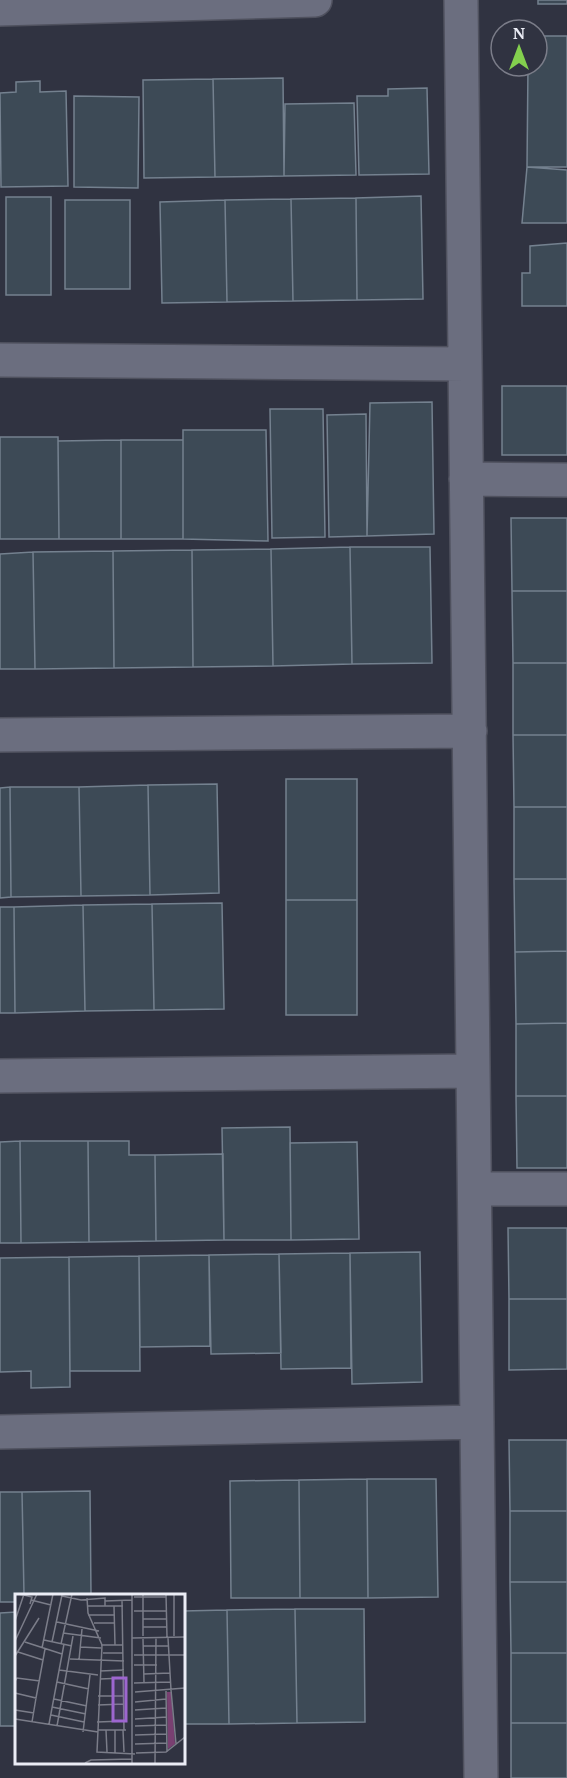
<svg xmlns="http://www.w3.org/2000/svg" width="567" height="1778" font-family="'PT Serif',serif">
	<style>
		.building { fill: #3d4a56; stroke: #74818f; stroke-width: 1.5 }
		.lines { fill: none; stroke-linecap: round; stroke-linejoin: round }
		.street-casing { stroke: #4f515e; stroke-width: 36 }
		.street { stroke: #6b6e7f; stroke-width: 33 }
		.inset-road { fill: none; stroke: #7b7d89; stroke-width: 1.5 }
		.view { fill: #9d66d0; fill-opacity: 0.15; stroke: #9d66d0; stroke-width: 3 }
		.inset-edge { fill: none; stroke: #ebedf6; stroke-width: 3 }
	</style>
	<rect width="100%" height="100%" fill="#303341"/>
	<path class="building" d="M 538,0 L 567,0 L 567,4 L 538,4 Z
		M 537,36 L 567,36 L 567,167 L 527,167 L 528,66 L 537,66 Z
		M 283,78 L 284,176 L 215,177 L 213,79 Z
		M 213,79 L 215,177 L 144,178 L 143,80 Z
		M 40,81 L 40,92 L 66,91 L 68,186 L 1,187 L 0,93 L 16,92 L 16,82 Z
		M 427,88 L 429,174 L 359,175 L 357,96 L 388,96 L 388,89 Z
		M 74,96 L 139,97 L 138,188 L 74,187 Z
		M 354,103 L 356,175 L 284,176 L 285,104 Z
		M 527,167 L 567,170 L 567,223 L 522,223 Z
		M 421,196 L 423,299 L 357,300 L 356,198 Z
		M 6,197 L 51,197 L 51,295 L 6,295 Z
		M 356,198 L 357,300 L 293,301 L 291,199 Z
		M 291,199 L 293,301 L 227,302 L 225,200 Z
		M 65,200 L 130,200 L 130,289 L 65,289 Z
		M 225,200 L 227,302 L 162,303 L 160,202 Z
		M 567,243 L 567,306 L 522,306 L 522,273 L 530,273 L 530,246 Z
		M 502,386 L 567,386 L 567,455 L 502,455 Z
		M 432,402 L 434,534 L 367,536 L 370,403 Z
		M 270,409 L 323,409 L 325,537 L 272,538 Z
		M 366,414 L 367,536 L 329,537 L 327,415 Z
		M 183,430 L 266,430 L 268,541 L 183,539 Z
		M 0,437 L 58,437 L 59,539 L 0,539 Z
		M 121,440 L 121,539 L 59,539 L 58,441 Z
		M 121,440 L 183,440 L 183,539 L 121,539 Z
		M 511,518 L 567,518 L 567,591 L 512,591 Z
		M 350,547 L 430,547 L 432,663 L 352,664 Z
		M 350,547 L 352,664 L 273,666 L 271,549 Z
		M 271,549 L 273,666 L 193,667 L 192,550 Z
		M 192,550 L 193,667 L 114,668 L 113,551 Z
		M 113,551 L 114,668 L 35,669 L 33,552 Z
		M 33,552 L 35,669 L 0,669 L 0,554 Z
		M 512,591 L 567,591 L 567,663 L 513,663 Z
		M 513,663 L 567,663 L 567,735 L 513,735 Z
		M 513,735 L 567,735 L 567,807 L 514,807 Z
		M 286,779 L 357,779 L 357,900 L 286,900 Z
		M 217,784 L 219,893 L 150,895 L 148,785 Z
		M 148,785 L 150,895 L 81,896 L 79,787 Z
		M 10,787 L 11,897 L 0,898 L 0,788 Z
		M 10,787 L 79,787 L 81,896 L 11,897 Z
		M 514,807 L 567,807 L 567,879 L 514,879 Z
		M 514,879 L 567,879 L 567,951 L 515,952 Z
		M 286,900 L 357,900 L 357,1015 L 286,1015 Z
		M 222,903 L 224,1009 L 154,1010 L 152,904 Z
		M 152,904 L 154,1010 L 85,1011 L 83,905 Z
		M 83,905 L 85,1011 L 15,1013 L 14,907 Z
		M 0,907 L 14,907 L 15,1013 L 0,1013 Z
		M 567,951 L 567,1023 L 516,1024 L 515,952 Z
		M 567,1023 L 567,1096 L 516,1096 L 516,1024 Z
		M 516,1096 L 567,1096 L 567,1168 L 517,1168 Z
		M 290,1127 L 291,1240 L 224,1240 L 222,1128 Z
		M 20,1141 L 88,1141 L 89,1242 L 21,1243 Z
		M 20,1141 L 21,1243 L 0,1243 L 0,1142 Z
		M 88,1141 L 129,1141 L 129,1155 L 155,1155 L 156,1241 L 89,1242 Z
		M 357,1142 L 359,1239 L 291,1240 L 290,1143 Z
		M 223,1154 L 224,1240 L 156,1241 L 155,1155 Z
		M 508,1228 L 567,1228 L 567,1299 L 509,1299 Z
		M 420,1252 L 422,1382 L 352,1384 L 350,1253 Z
		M 350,1253 L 351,1368 L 281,1369 L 279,1254 Z
		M 279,1254 L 281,1353 L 211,1354 L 209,1255 Z
		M 209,1255 L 210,1346 L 140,1347 L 139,1256 Z
		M 139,1256 L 140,1371 L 70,1371 L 69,1257 Z
		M 69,1257 L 70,1387 L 31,1388 L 31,1371 L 0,1372 L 0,1258 Z
		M 509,1299 L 567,1299 L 567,1369 L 509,1370 Z
		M 509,1440 L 567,1440 L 567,1511 L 510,1511 Z
		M 367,1479 L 368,1598 L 300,1598 L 299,1480 Z
		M 367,1479 L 436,1479 L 438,1597 L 368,1598 Z
		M 299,1480 L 300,1598 L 231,1598 L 230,1481 Z
		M 90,1491 L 91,1595 L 24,1595 L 22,1492 Z
		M 0,1492 L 22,1492 L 24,1595 L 16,1595 L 16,1602 L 0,1602 Z
		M 510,1511 L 567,1511 L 567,1582 L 510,1582 Z
		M 510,1582 L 567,1582 L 567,1653 L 511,1653 Z
		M 295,1609 L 297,1723 L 229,1724 L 227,1610 Z
		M 295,1609 L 364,1609 L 365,1722 L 297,1723 Z
		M 227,1610 L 229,1724 L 183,1724 L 183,1611 Z
		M 16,1612 L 16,1726 L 0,1726 L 0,1613 Z
		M 511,1653 L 567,1653 L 567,1723 L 511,1723 Z
		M 511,1723 L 567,1723 L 567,1778 L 511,1778 Z"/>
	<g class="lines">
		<g class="street-casing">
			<path id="street" d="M 461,0 L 481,1778
				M 0,9 L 315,0
				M 0,360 L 465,364
				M 466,479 L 567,480
				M 0,735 L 470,731
				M 0,1076 L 473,1071
				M 475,1189 L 567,1189
				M 0,1432 L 477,1422"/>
		</g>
		<use href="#street" class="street"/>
	</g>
	<g transform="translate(15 1594)">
		<rect width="170" height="170" fill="#303341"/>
		<path d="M 152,98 L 156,98 L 160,150 L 153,155 Z" fill="#794071"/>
		<path class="inset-road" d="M 4,0 L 17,3 L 15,10M 117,0 L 117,169M 128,0 L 128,42M 151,0 L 152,43M 159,0 L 159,42M 47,2 L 66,6 L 90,4 L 90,12M 119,3 L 151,3M 72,4 L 73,19 L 87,51 L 82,158 L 120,160M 16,6 L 36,11M 107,6 L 109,136M 90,7 L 117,6M 72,12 L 108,12M 99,12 L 100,51M 119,17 L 152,17M 73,21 L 99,21M 128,25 L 152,25M 0,27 L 9,0M 42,28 L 84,37M 79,29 L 99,29M 128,33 L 152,33M 48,39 L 86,44M 117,44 L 170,43M 153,44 L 156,96M 128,45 L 129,89M 29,46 L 57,52M 0,47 L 22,0M 10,48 L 47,60M 37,48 L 47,1M 46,50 L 57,0M 86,51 L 108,51M 128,52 L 154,52M 65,53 L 86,54M 27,54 L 38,0M 3,58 L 28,66M 88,59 L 108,59M 119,61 L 170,61M 0,62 L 24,24M 55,65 L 109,67M 64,66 L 67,35M 119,71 L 142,71M 44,76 L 83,81M 85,77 L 109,76M 129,80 L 155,79M 85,85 L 109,84M 0,87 L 2,84 L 25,87M 42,88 L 74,95M 119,89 L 155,88M 156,96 L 161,150M 151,97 L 152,158M 120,98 L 170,94M 0,99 L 21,104 L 30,55M 83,102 L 109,102M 39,105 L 72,112M 120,108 L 151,105M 83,111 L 109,110M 37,113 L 71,120M 0,116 L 19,119M 120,116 L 151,114M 36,121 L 69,128M 0,125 L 83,138M 120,125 L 152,123M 17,128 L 21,104M 82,128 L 109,127M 34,130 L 49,50M 42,132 L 58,42M 120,132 L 151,131M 83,136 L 111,136M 91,136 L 92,158M 100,136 L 100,159M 108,136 L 109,158M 68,138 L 75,81M 120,141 L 151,140M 120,150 L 152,149M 121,159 L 151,158 L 170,143M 70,169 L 76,166 L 117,165M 140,169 L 141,44"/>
		<path class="view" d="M 98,84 L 111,84 L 111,127 L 98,127 Z"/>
		<rect width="170" height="170" class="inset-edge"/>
	</g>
	<g transform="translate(519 48)"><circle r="28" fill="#303341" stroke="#7b7d89" stroke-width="1.5"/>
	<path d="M0-4.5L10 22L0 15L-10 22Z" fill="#83d04e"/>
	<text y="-9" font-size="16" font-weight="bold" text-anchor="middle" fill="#ebedf6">N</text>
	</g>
</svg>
